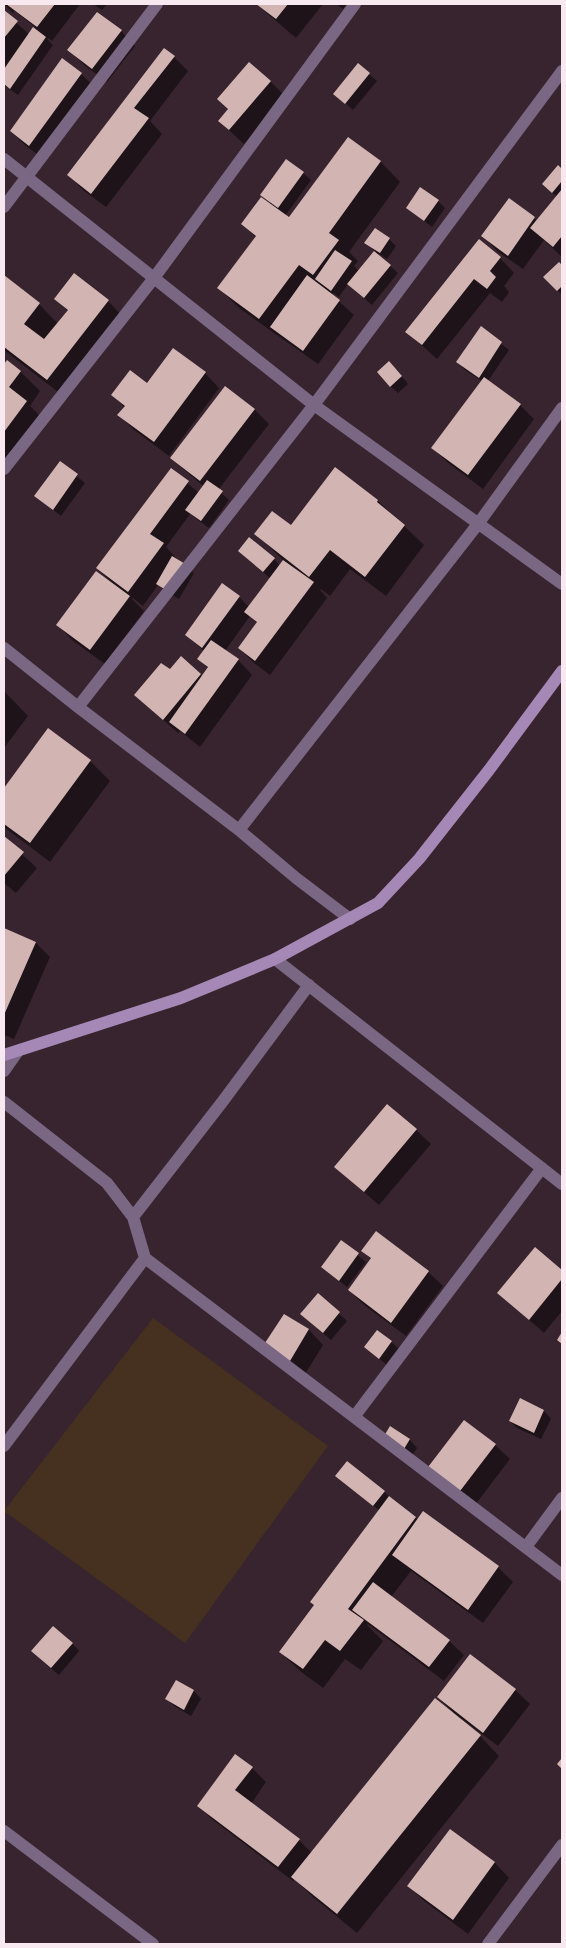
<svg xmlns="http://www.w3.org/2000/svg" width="566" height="1948" font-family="'PT Sans',sans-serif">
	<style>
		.green { fill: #46301f }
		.shadow { fill: #0007 }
		.building { fill: #d2b4b2 }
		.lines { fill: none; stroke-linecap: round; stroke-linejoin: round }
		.street { stroke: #796783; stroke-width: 12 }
		.secondary { stroke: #a588b6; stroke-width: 12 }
	</style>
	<rect width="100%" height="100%" fill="#38242e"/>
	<path class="green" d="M 153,1318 L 328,1446 L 185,1643 L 4,1511 Z"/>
	<path class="shadow" d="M 4,4 L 80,4 L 52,41 L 48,38 L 47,39 L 53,45 L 18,95 L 4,85 L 4,12 L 30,35 L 35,27 L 15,11 L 13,13 Z
		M 93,4 L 107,4 L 102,10 Z
		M 256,4 L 323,4 L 296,38 Z
		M 336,4 L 347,4 L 343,9 Z
		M 121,31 L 135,46 L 107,82 L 84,65 L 69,50 Z
		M 174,57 L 188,71 L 150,121 L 162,134 L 106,207 L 83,190 L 69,175 Z
		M 81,74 L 96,88 L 44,159 L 26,146 L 11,131 Z
		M 369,74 L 377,81 L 353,110 L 335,94 Z
		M 270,81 L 285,96 L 244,144 L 219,121 Z
		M 349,139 L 381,162 L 400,182 L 349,252 L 358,261 L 354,266 L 359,271 L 375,251 L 366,243 L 389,239 L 396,246 L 387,259 L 379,254 L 378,255 L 398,273 L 372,305 L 348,284 L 339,297 L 333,293 L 332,295 L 354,315 L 318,364 L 239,308 L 219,288 L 256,238 L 243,224 L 271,203 L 262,195 L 303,173 L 311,180 L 285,216 L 289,219 Z
		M 558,167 L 562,171 L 562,257 L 544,240 L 523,269 L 497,251 L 483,236 L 509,200 L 537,221 L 558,197 L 551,192 Z
		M 438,201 L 445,208 L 432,227 L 407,208 Z
		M 500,258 L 514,273 L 504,286 L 509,292 L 502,302 L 490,293 L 437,359 L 407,332 Z
		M 559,263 L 562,266 L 562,295 L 545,277 Z
		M 4,277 L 39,304 L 58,324 L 68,311 L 56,299 L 108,301 L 127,321 L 67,399 L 4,350 Z
		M 481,328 L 509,350 L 488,381 L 520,405 L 534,419 L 483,489 L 447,462 L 433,448 L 482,381 L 465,370 L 457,362 Z
		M 173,350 L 205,373 L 219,388 L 169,456 L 134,430 L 119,415 L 125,408 L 113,395 L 147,384 Z
		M 7,362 L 21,372 L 40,391 L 30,406 L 46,422 L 4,477 L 4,366 Z
		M 397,370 L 408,384 L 398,393 L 390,386 Z
		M 226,388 L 255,410 L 269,424 L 218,490 L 229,500 L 209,528 L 190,514 L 166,547 L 177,559 L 177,560 L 187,566 L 194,573 L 179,599 L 165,591 L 158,585 L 143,606 L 133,598 L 132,599 L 144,611 L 105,664 L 72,640 L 58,625 L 111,582 L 97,568 L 171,470 L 199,493 L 203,486 L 171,458 Z
		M 60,463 L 85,483 L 61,516 L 36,496 Z
		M 335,469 L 378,501 L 424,545 L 386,596 L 350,569 L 330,596 L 321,589 L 320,590 L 327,598 L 270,675 L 254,663 L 239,648 L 258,624 L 250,616 L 225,651 L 238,660 L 252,675 L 200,747 L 180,731 L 178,733 L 135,695 L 170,671 L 181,658 L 203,677 L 209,669 L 198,659 L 204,651 L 186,635 L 239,597 L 250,608 L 271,579 L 247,558 L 274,559 L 280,566 L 284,561 L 256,534 L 291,527 Z
		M 4,691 L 28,716 L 4,748 Z
		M 48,730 L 90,761 L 110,781 L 50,862 L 4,827 L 4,790 Z
		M 4,838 L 37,868 L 16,893 L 4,883 Z
		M 4,929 L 36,943 L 50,957 L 14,1039 L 4,1035 Z
		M 416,1130 L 431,1144 L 379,1205 L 335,1167 Z
		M 341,1242 L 366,1262 L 347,1287 L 322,1267 Z
		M 535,1249 L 562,1271 L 562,1311 L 544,1333 L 498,1293 Z
		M 363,1251 L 428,1272 L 443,1286 L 406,1336 L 364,1305 L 349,1290 L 372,1260 Z
		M 318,1295 L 347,1321 L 331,1340 L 309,1321 Z
		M 284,1315 L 309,1330 L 323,1345 L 302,1379 L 277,1364 Z
		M 391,1342 L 399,1349 L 387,1365 L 365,1347 Z
		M 520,1400 L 544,1411 L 551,1419 L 541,1439 L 517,1428 L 510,1421 Z
		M 391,1428 L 410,1440 L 417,1448 L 409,1460 Z
		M 495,1445 L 510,1459 L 472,1509 L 442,1486 Z
		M 344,1483 L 384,1492 L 418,1520 L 423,1513 L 498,1567 L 513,1582 L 483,1623 L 411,1571 L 391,1597 L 449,1641 L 464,1655 L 444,1681 L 368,1624 L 367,1625 L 383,1641 L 361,1670 L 345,1659 L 323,1688 L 300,1671 L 280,1652 L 315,1605 L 379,1510 Z
		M 72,1643 L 79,1651 L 59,1675 L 40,1659 Z
		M 177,1682 L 194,1691 L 201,1699 L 191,1716 L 174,1706 L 167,1699 Z
		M 515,1690 L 530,1704 L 498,1746 L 462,1719 L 460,1720 L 480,1736 L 499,1756 L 357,1933 L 313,1897 L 294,1879 L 293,1881 L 213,1820 L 198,1805 L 252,1768 L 266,1782 L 251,1804 L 299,1840 L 312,1853 L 453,1712 L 438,1697 Z
		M 450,1830 L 495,1863 L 509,1878 L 468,1934 L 423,1900 L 409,1886 Z"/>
	<path class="building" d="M 6,4 L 55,4 L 37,27 Z
		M 256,4 L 288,4 L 276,19 Z
		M 4,10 L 18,21 L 4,38 Z
		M 97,12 L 122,30 L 92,69 L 67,50 Z
		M 33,27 L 46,37 L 10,89 L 4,84 L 4,69 Z
		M 164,48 L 175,56 L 134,108 L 149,118 L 91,194 L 67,175 Z
		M 62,58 L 82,73 L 29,146 L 10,131 Z
		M 249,62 L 271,81 L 229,130 L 218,121 L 228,109 L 217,99 Z
		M 358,63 L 370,73 L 345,104 L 333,94 Z
		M 348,137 L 381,161 L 329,233 L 339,240 L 313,275 L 299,265 L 259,319 L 217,288 L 256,236 L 241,224 L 261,197 L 289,217 Z
		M 286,159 L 304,172 L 278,208 L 260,195 Z
		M 558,165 L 562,169 L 562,181 L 552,193 L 542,184 Z
		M 420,187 L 439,200 L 424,221 L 406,208 Z
		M 562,189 L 562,236 L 553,247 L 530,228 Z
		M 509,198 L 535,217 L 508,256 L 481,236 Z
		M 375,228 L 390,238 L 380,253 L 364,243 Z
		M 479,239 L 501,257 L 490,271 L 496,277 L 487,289 L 474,279 L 422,345 L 405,332 Z
		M 335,250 L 352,261 L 331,291 L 315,279 Z
		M 374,251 L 391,265 L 364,298 L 347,284 Z
		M 559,262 L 562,265 L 562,286 L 557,291 L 543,277 Z
		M 74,273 L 109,300 L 47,380 L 4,347 L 4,275 L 40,303 L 24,324 L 44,339 L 68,310 L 54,299 Z
		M 307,275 L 340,300 L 303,351 L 270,327 Z
		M 481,326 L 502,342 L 479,378 L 456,362 Z
		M 173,348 L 206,372 L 154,442 L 117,415 L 125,406 L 111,395 L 130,370 L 147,383 Z
		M 7,360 L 21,371 L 9,387 L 27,401 L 4,432 L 4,364 Z
		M 389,361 L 402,376 L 390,387 L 377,372 Z
		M 484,377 L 521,404 L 468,475 L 431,448 Z
		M 225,386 L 255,409 L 200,481 L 170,458 Z
		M 60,461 L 78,474 L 53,510 L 34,496 Z
		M 335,467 L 378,500 L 377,502 L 405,525 L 365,577 L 330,550 L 309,577 L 254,534 L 272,511 L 291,525 Z
		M 171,468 L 189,481 L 150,534 L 164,543 L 128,592 L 96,568 Z
		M 207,480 L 223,491 L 201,521 L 185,510 Z
		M 249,537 L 275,558 L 263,572 L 238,551 Z
		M 172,556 L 187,565 L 171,593 L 156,584 Z
		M 283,560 L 314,582 L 255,661 L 238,648 L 257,622 L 244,612 Z
		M 96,571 L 130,596 L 90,650 L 56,625 Z
		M 222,583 L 240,596 L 202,648 L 185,635 Z
		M 211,640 L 239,659 L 185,734 L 169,722 L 208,667 L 197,659 Z
		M 181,656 L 201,674 L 163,720 L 134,695 L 161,663 L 170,669 Z
		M 48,728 L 91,760 L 30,843 L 4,824 L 4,788 Z
		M 4,836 L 24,852 L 4,876 Z
		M 4,928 L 36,942 L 4,1015 Z
		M 387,1104 L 417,1129 L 364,1192 L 334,1167 Z
		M 376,1231 L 429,1271 L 391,1323 L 348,1290 L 371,1258 L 361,1251 Z
		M 341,1240 L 359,1253 L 339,1281 L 321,1267 Z
		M 535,1247 L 562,1270 L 562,1279 L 529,1320 L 497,1293 Z
		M 318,1293 L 340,1312 L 323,1333 L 300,1314 Z
		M 284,1314 L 309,1329 L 287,1366 L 261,1349 Z
		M 377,1330 L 392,1341 L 379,1359 L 364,1347 Z
		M 562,1332 L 562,1344 L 557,1340 Z
		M 520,1398 L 544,1410 L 534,1433 L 509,1421 Z
		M 464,1420 L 496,1444 L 457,1495 L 425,1471 Z
		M 390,1426 L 410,1439 L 401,1454 L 381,1441 Z
		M 347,1461 L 385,1491 L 373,1506 L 335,1476 Z
		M 389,1496 L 416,1517 L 348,1609 L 364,1620 L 340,1651 L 325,1640 L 303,1669 L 279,1652 L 314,1605 L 310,1602 Z
		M 423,1511 L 499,1566 L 468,1610 L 392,1555 Z
		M 373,1582 L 450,1640 L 429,1667 L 352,1610 Z
		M 53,1626 L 73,1643 L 51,1668 L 31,1651 Z
		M 470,1654 L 516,1689 L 483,1733 L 437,1697 Z
		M 176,1680 L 194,1690 L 184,1710 L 165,1699 Z
		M 435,1698 L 481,1735 L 337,1914 L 291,1877 Z
		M 235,1754 L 253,1767 L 235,1790 L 300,1839 L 278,1867 L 197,1806 Z
		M 562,1758 L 562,1769 L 557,1764 Z
		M 450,1829 L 495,1862 L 453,1920 L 407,1886 Z"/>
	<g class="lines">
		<path class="street" d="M 4,159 L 314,405 L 562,584
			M 4,207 L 157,4
			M 4,469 L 154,278 L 355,4
			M 4,648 L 78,707 L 239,830 L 296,878 L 350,919
			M 78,707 L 314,405 L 562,71
			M 239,830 L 478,524 L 562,408
			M 275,959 L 562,1184
			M 4,1071 L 18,1051
			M 4,1102 L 107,1183 L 133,1217 L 145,1258 L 562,1575
			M 133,1217 L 223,1101 L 309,985
			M 354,1417 L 542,1168
			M 4,1446 L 145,1258
			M 526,1547 L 562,1498
			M 4,1831 L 153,1944
			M 488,1944 L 562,1845"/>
		<path class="secondary" d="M 4,1055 L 181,998 L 275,959 L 378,903 L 419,859 L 489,770 L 562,671"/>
	</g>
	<rect width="566" height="1948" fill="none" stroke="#f7e9ef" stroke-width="10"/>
</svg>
